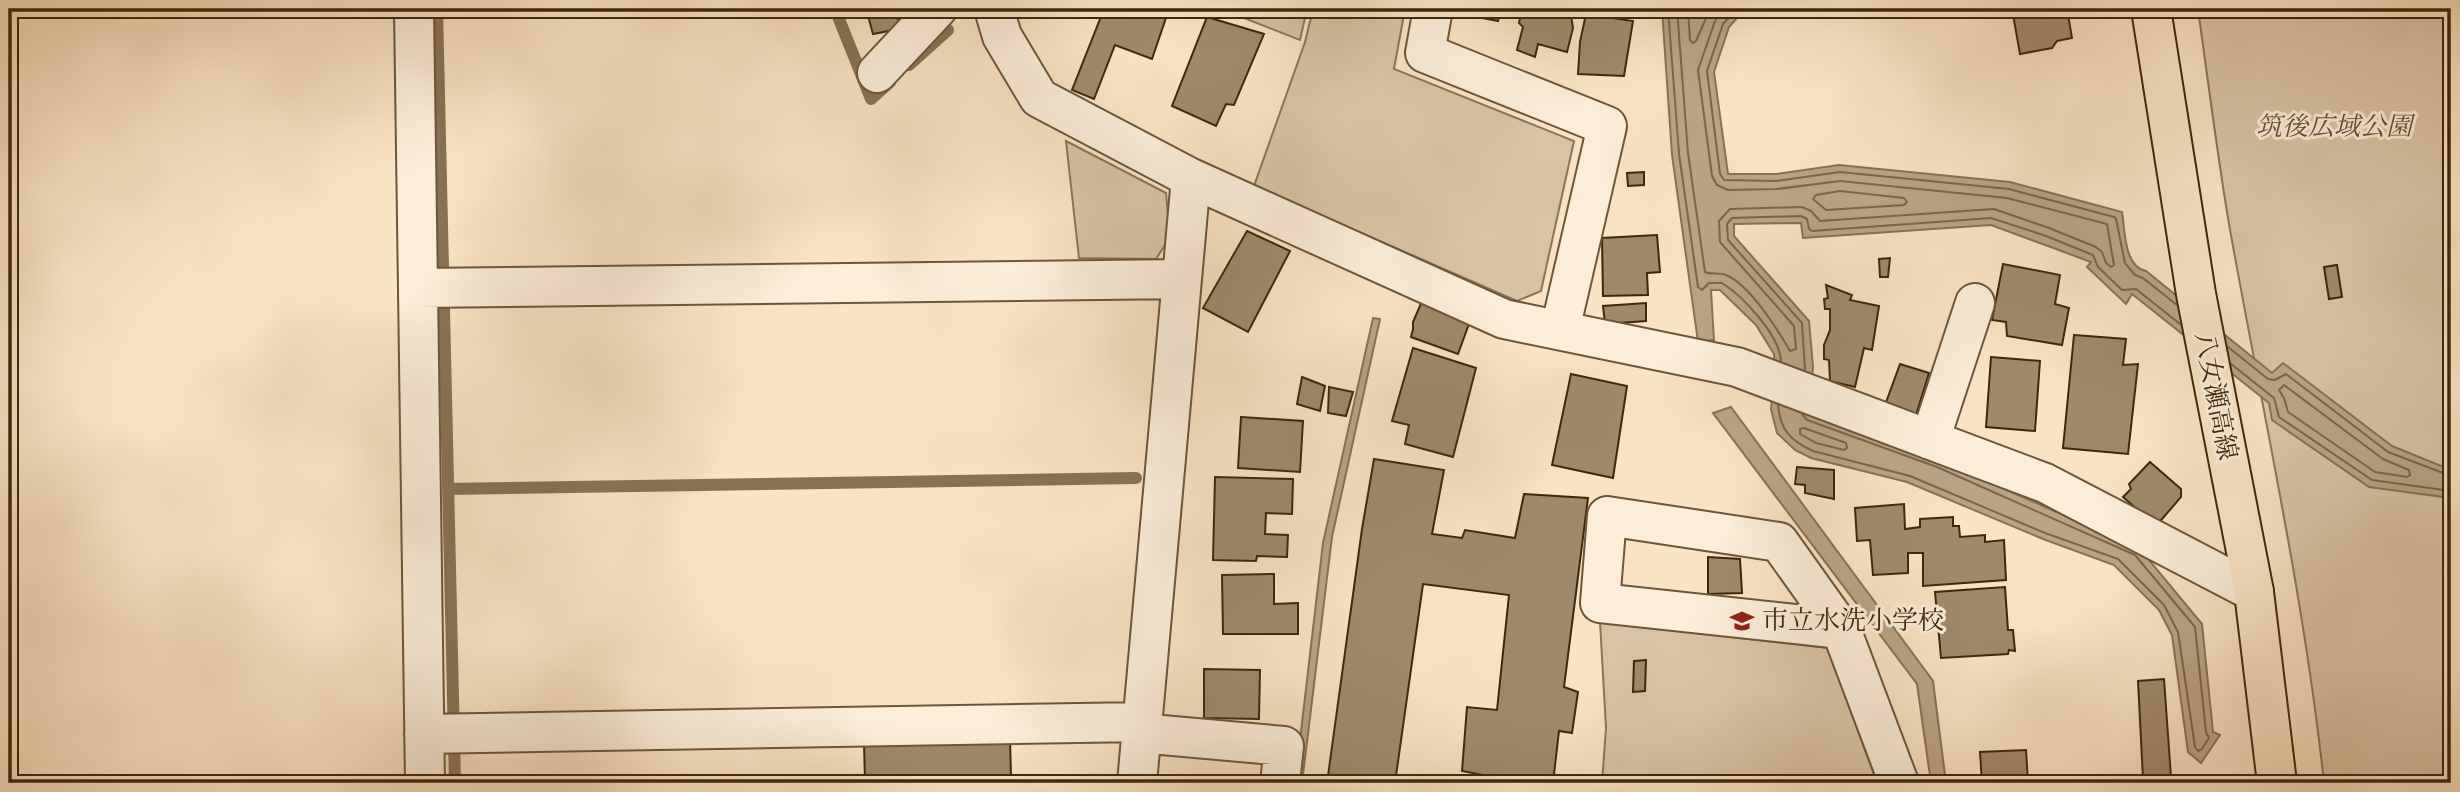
<svg xmlns="http://www.w3.org/2000/svg" width="2460" height="792" font-family="'IM FELL English','Noto Serif JP',serif">
	<style>
		.green { fill: #dac3a4; stroke: #8c7557; stroke-width: 2 }
		.water { fill: #baa384; stroke: #887153; stroke-width: 2 }
		.lines { fill: none; stroke-linecap: round; stroke-linejoin: round }
		.shore { stroke: #7c6547; stroke-width: 2 }
		.stream { stroke: #887153; stroke-width: 12 }
		.building { fill: #a0896a; stroke: #3e270a; stroke-width: 2 }
		.minor-casing { stroke: #6d5638; stroke-width: 42 }
		.major-casing { stroke: #3e270a; stroke-width: 42 }
		.minor { stroke: #fcedd8; stroke-width: 38 }
		.major { stroke: #fae3c3; stroke-width: 38 }
		.labels { text-anchor: middle; dominant-baseline: central; stroke-width: 6; stroke-linejoin: round; paint-order: stroke }
		.park-label { font-size: 26px; font-style: italic; fill: #654e30; stroke: #fcedd8 }
		.street-label { font-size: 26px; fill: #3e270a; stroke: #fcedd8 }
		.poi-label { font-size: 26px; fill: #3e270a; stroke: #fcedd8; text-anchor: start }
	</style>
	<rect width="100%" height="100%" fill="#fae3c3"/>
	<filter id="stains"><feTurbulence type="fractalNoise" baseFrequency=".00286" numOctaves="4"/><feColorMatrix values="0 0 0 0 .2 0 0 0 0 .09 0 0 0 0 .02 0 0 0 .5 -.17"/></filter>
	<radialGradient id="worn" r=".72"><stop offset=".6" stop-color="#630" stop-opacity="0"/><stop offset="1" stop-color="#630" stop-opacity=".3"/></radialGradient>
	<path class="green" d="M 1221,9 L 1307,9 L 1300,40 Z
		M 1313,9 L 1405,9 L 1394,69 L 1574,141 L 1541,291 L 1517,301 L 1254,186 L 1305,42 Z
		M 2198,9 L 2451,9 L 2451,783 L 2324,783 C 2304,595 2262,410 2229,224 C 2217,153 2208,80 2198,9 Z
		M 1066,141 L 1166,193 L 1170,237 L 1156,259 L 1079,258 Z
		M 1600,622 L 1828,648 L 1877,783 L 1602,783 L 1606,728 Z"/>
	<path class="water" d="M 1662,9 L 1745,9 L 1729,27 L 1714,72 L 1728,174 L 1776,174 L 1839,165 L 2010,182 L 2122,212 C 2125,230 2124,267 2146,271 L 2272,373 L 2283,363 L 2392,446 L 2451,470 L 2451,498 L 2369,487 L 2272,420 L 2269,403 L 2132,294 L 2126,304 L 2087,267 L 2091,262 L 1991,225 L 1803,238 L 1801,223 L 1734,224 L 1734,236 L 1809,321 L 1813,367 L 1809,413 L 1939,460 L 2140,549 L 2202,624 L 2213,732 L 2220,735 L 2201,763 L 2188,752 L 2172,635 L 2159,610 L 2114,565 L 2043,539 L 1907,482 L 1811,458 L 1795,450 L 1777,433 L 1771,409 L 1775,369 L 1774,354 L 1756,325 L 1720,290 L 1711,290 L 1714,340 L 1698,342 L 1672,155 Z
		M 1373,318 L 1380,319 L 1332,537 L 1302,783 L 1295,783 L 1323,543 Z
		M 1731,407 L 1933,681 L 1946,783 L 1931,783 L 1917,684 L 1713,413 Z"/>
	<g class="lines">
		<path class="shore" d="M 1668,9 L 1679,154 L 1698,287 L 1702,290 L 1709,283 L 1722,283 C 1743,296 1780,336 1781,361
			M 1677,9 L 1688,153 L 1705,272 C 1711,275 1719,272 1726,275 C 1750,285 1778,330 1790,351 L 1796,349 L 1794,326 L 1720,242 L 1719,221 L 1730,209 L 1802,207 L 1811,211 L 1820,221 L 1994,209 L 2049,228 L 2096,247 L 2102,252 L 2106,263 L 2111,267 L 2114,265 L 2107,224 L 2007,198 L 1840,181 L 1777,189 L 1728,190 L 1717,185 L 1712,176 L 1698,70 L 1715,21 L 1724,9
			M 1688,9 L 1690,40 L 1693,43 L 1696,41 L 1710,9
			M 1736,9 L 1723,24 L 1707,71 L 1720,174 L 1724,180 L 1776,181 L 1840,172 L 2009,189 L 2114,217 L 2116,219 L 2125,263 L 2135,275 L 2143,278 L 2177,305
			M 1840,191 L 1904,198 L 1907,202 L 1904,205 L 1826,210 L 1813,199 L 1816,195 Z
			M 2228,347 L 2268,379 L 2275,380 L 2286,374 L 2388,452 L 2451,476
			M 2231,364 L 2274,398 L 2279,417 L 2372,480 L 2451,491
			M 1805,370 L 1802,323 L 1728,240 L 1727,224 L 1732,218 L 1801,216 L 1807,219 L 1809,229 L 1812,231 L 1991,218 L 2046,236 L 2093,255 L 2098,267 L 2122,290 L 2136,289 L 2180,324
			M 2284,385 L 2383,459 L 2409,470 L 2410,475 L 2407,477 L 2375,472 L 2288,412 L 2284,398 L 2279,390 Z
			M 1778,405 C 1780,430 1791,441 1813,451 L 1910,476 L 2045,533 L 2118,559 L 2164,605 L 2178,632 L 2195,747 L 2198,751 L 2202,749 L 2209,738 L 2206,732 L 2195,627 L 2135,555 L 1937,467 L 1807,420 L 1802,414
			M 1804,428 L 1846,443 L 1847,448 L 1844,450 L 1816,443 L 1800,434 L 1800,429 Z"/>
		<path class="stream" d="M 437,9 L 455,783
			M 835,9 L 871,99 L 890,82
			M 909,65 L 948,30
			M 448,489 L 1136,478"/>
	</g>
	<path class="building" d="M 9,9 L 10,9 L 18,39 L 9,39 Z
		M 887,9 L 897,9 L 899,29 L 873,34 L 867,12 Z
		M 1104,9 L 1169,9 L 1152,59 L 1115,45 L 1094,99 L 1072,90 Z
		M 1457,9 L 1515,9 L 1514,11 L 1500,11 L 1498,21 L 1456,13 Z
		M 1522,9 L 1570,9 L 1573,28 L 1567,52 L 1538,44 L 1535,57 L 1517,50 L 1523,27 L 1519,23 Z
		M 2012,9 L 2067,9 L 2072,38 L 2057,41 L 2052,48 L 2020,54 Z
		M 1586,14 L 1633,21 L 1624,76 L 1578,74 L 1580,42 Z
		M 1207,17 L 1264,34 L 1234,105 L 1226,104 L 1216,126 L 1172,106 Z
		M 1644,172 L 1644,185 L 1628,186 L 1627,173 Z
		M 1247,231 L 1290,251 L 1248,332 L 1203,308 Z
		M 1657,235 L 1660,272 L 1647,273 L 1648,295 L 1603,296 L 1602,238 Z
		M 1890,258 L 1888,277 L 1880,277 L 1879,259 Z
		M 2003,264 L 2060,275 L 2055,304 L 2069,308 L 2062,345 L 2007,336 L 2006,322 L 1992,320 Z
		M 2337,265 L 2342,297 L 2329,299 L 2324,267 Z
		M 1826,285 L 1852,295 L 1850,300 L 1879,306 L 1872,350 L 1864,348 L 1855,387 L 1830,381 L 1829,360 L 1824,359 L 1824,345 L 1830,330 L 1830,309 L 1825,309 L 1824,299 L 1828,298 Z
		M 1422,301 L 1470,321 L 1458,354 L 1411,337 L 1413,329 L 1413,322 Z
		M 1646,303 L 1646,321 L 1605,324 L 1603,306 Z
		M 2074,335 L 2126,339 L 2123,365 L 2138,364 L 2128,454 L 2063,448 Z
		M 1413,348 L 1476,368 L 1453,457 L 1405,444 L 1409,425 L 1392,421 Z
		M 1991,357 L 2040,361 L 2035,431 L 1986,427 Z
		M 1900,364 L 1929,373 L 1916,415 L 1885,405 Z
		M 1571,374 L 1627,386 L 1613,478 L 1552,465 Z
		M 1302,377 L 1325,386 L 1320,411 L 1297,404 Z
		M 1329,387 L 1353,392 L 1346,416 L 1328,413 Z
		M 1241,417 L 1303,421 L 1300,472 L 1238,468 Z
		M 1374,459 L 1444,470 L 1432,534 L 1462,538 L 1465,530 L 1515,538 L 1524,494 L 1588,498 L 1564,687 L 1578,692 L 1572,733 L 1559,731 L 1553,783 L 1487,783 L 1488,776 L 1462,771 L 1467,707 L 1497,710 L 1509,595 L 1423,584 L 1395,783 L 1327,783 L 1362,529 Z
		M 2150,462 L 2181,489 L 2181,497 L 2156,526 L 2123,497 L 2131,489 L 2129,484 Z
		M 1797,467 L 1834,470 L 1834,499 L 1805,493 L 1805,485 L 1795,484 Z
		M 1215,477 L 1293,479 L 1292,514 L 1266,513 L 1265,534 L 1288,535 L 1287,557 L 1257,556 L 1256,561 L 1213,560 Z
		M 1904,504 L 1905,529 L 1920,527 L 1920,519 L 1953,517 L 1953,526 L 1959,526 L 1960,537 L 1985,535 L 1985,542 L 2004,540 L 2006,580 L 1923,586 L 1923,553 L 1908,553 L 1908,573 L 1873,575 L 1870,540 L 1857,541 L 1855,508 Z
		M 1708,557 L 1740,559 L 1742,593 L 1708,594 Z
		M 1274,574 L 1274,604 L 1298,603 L 1298,634 L 1223,634 L 1222,575 Z
		M 2005,587 L 2008,630 L 2013,630 L 2015,651 L 2009,650 L 2008,654 L 1941,658 L 1935,592 Z
		M 1646,660 L 1645,691 L 1633,692 L 1634,661 Z
		M 1204,669 L 1260,670 L 1259,719 L 1204,718 Z
		M 2164,679 L 2171,777 L 2143,779 L 2138,681 Z
		M 1010,738 L 1011,777 L 865,781 L 864,742 Z
		M 2026,750 L 2028,783 L 1982,783 L 1980,752 Z"/>
	<g class="lines">
		<g class="minor-casing">
			<path id="minor" d="M 414,9 L 425,783
				M 994,9 L 1002,36 L 1039,98 L 1191,178 L 1504,319 L 1737,367 L 2045,483 L 2254,592
				M 1433,9 L 1425,53 L 1607,126 L 1560,330
				M 877,73 L 937,9
				M 418,288 L 1182,279
				M 1930,440 L 1975,303
				M 1841,629 L 1600,603 L 1607,516 L 1779,542 L 1841,629 L 1899,783
				M 1140,733 L 1284,746 L 1280,783
				M 424,734 L 1141,722
				M 1137,783 L 1191,178"/>
		</g>
		<g class="major-casing">
			<path id="major" d="M 2151,9 L 2196,294 L 2254,592 L 2277,783"/>
		</g>
		<use href="#minor" class="minor"/>
		<use href="#major" class="major"/>
	</g>
	<defs>
		<g id="school-bare" transform="scale(1.89)"><path d="M0-5L7-2L0 1L-7-2ZM-4 1L0 2.5L4 1V4Q0 6-4 4Z" fill="#8f2418" stroke="#fcedd8" stroke-width="2.5" paint-order="stroke"/></g>
	</defs>
	<g fill-rule="evenodd">
		<use href="#school-bare" x="1742" y="621"/>
	</g>
	<g class="labels">
		<g class="park-label">
			<text x="2334" y="127">筑後広域公園</text>
		</g>
		<g class="street-label">
			<text transform="translate(2215 396) rotate(79)">八女瀬高線</text>
		</g>
		<g class="poi-label">
			<text x="1762" y="621">市立水洗小学校</text>
		</g>
	</g>
	<rect width="2460" height="792" fill="none" stroke="#fae3c3" stroke-width="35"/>
	<rect x="10" y="10" width="2439" height="771" fill="none" stroke="#3e270a" stroke-width="3.5"/>
	<rect x="18" y="18" width="2425" height="757" fill="none" stroke="#3e270a" stroke-width="2"/>
	<rect width="100%" height="100%" filter="url(#stains)"/>
	<rect width="100%" height="100%" fill="url(#worn)"/>
</svg>
